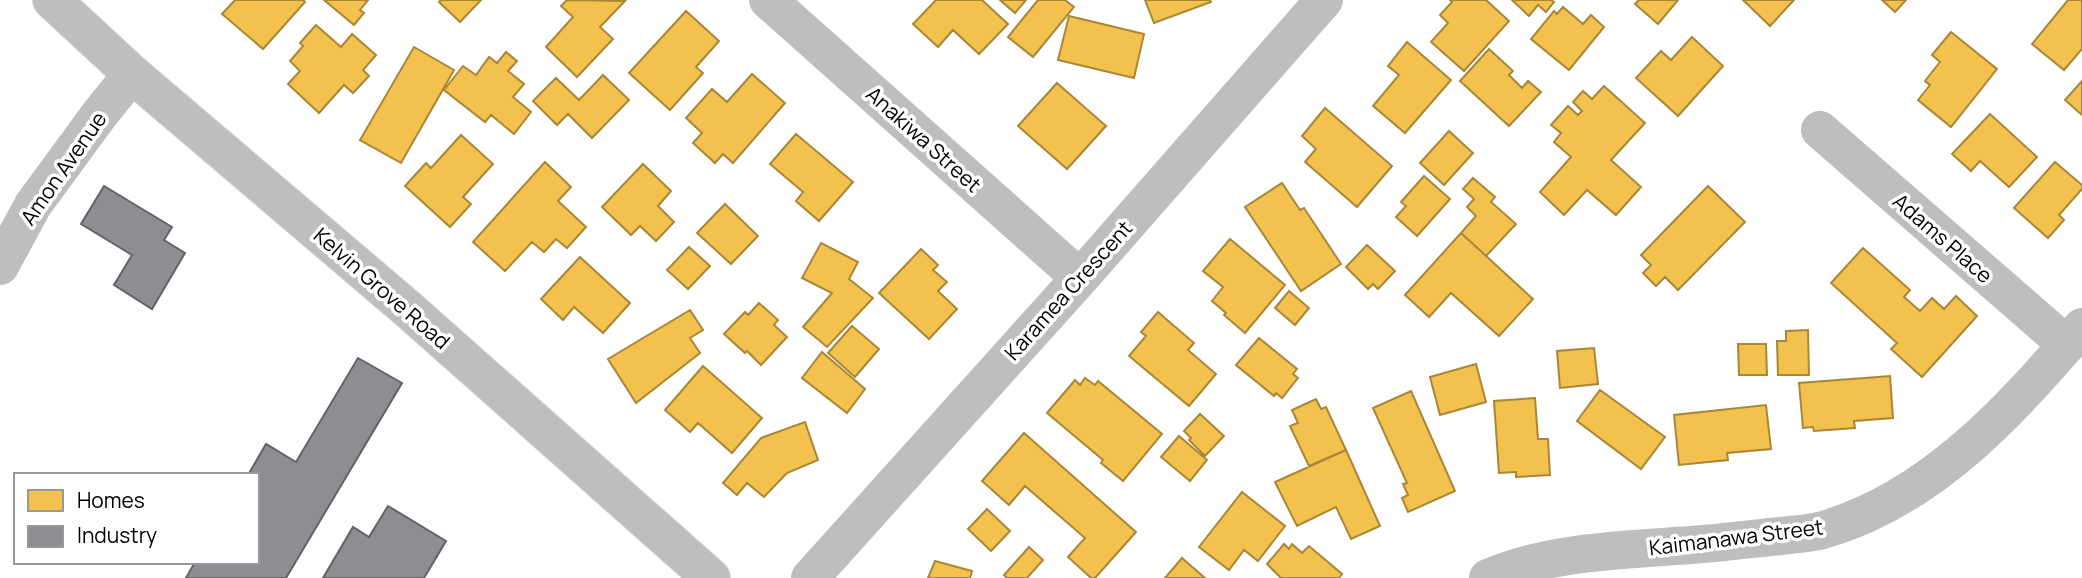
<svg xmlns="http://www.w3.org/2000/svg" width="2082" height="578" font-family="Manrope,sans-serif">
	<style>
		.homes { fill: #f2c14e; stroke: #a98737; stroke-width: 2 }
		.industry { fill: #8d8d92; stroke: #636366; stroke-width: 2 }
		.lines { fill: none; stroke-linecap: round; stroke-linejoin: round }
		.major-casing { stroke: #dbdbdb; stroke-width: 40 }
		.minor { stroke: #bebebe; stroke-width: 38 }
		.major { stroke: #bebebe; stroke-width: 38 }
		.labels { text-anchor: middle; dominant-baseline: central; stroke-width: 7; stroke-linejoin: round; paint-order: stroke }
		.street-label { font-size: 21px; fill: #000; stroke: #fff }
	</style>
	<rect width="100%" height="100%" fill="#fff"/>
	<path class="homes" d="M 235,0 L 303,0 L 305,2 L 263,49 L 222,14 Z
		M 324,0 L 368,0 L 360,10 L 364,13 L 354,25 Z
		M 441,0 L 481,0 L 460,22 L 439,2 Z
		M 567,0 L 625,1 L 600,27 L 613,39 L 577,77 L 546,47 L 573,17 L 561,6 Z
		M 936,0 L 982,0 L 1008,24 L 979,54 L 953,30 L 938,47 L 913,24 Z
		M 1000,0 L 1026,0 L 1015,13 Z
		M 1038,0 L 1065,0 L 1074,7 L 1033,57 L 1008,37 Z
		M 1145,0 L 1210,0 L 1211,2 L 1154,23 Z
		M 1450,0 L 1486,0 L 1509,21 L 1464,71 L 1431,42 L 1448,23 L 1440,15 L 1452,2 Z
		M 1512,0 L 1551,0 L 1554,2 L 1546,12 L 1538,5 L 1529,16 Z
		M 1639,0 L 1678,0 L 1658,24 L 1635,4 Z
		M 1743,0 L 1794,0 L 1770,26 Z
		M 1882,0 L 1906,0 L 1895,12 Z
		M 2068,0 L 2082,0 L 2082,49 L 2064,70 L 2032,44 Z
		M 1563,7 L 1583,24 L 1591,15 L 1604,27 L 1569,70 L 1531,39 L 1554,11 L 1557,14 Z
		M 686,11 L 719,41 L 696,67 L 703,73 L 670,110 L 629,73 Z
		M 1069,16 L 1144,34 L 1134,78 L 1058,60 Z
		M 316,25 L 341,47 L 352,34 L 376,55 L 363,70 L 369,76 L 353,93 L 344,85 L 319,113 L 288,84 L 300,71 L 290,61 L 303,46 L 300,43 Z
		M 1951,32 L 1997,69 L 1951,127 L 1918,100 L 1930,85 L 1925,81 L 1940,62 L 1932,55 Z
		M 1692,37 L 1723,66 L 1678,116 L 1636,78 L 1661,51 L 1671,60 Z
		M 1407,42 L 1451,80 L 1405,133 L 1373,106 L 1399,75 L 1388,66 Z
		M 414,47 L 454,70 L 401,163 L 360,140 Z
		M 1489,49 L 1513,71 L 1509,75 L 1522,88 L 1528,81 L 1541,92 L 1509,126 L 1460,81 Z
		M 506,52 L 517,61 L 508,71 L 524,84 L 513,97 L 531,112 L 514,134 L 491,115 L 485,122 L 444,90 L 463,66 L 476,75 L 489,57 L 497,63 Z
		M 752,74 L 785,103 L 733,163 L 723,154 L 715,163 L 693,143 L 702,133 L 686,118 L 712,89 L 727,102 Z
		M 603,75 L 629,100 L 592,138 L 568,114 L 557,125 L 533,101 L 556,78 L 579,100 Z
		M 2082,81 L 2082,115 L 2065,100 Z
		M 1057,83 L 1106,126 L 1067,169 L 1018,126 Z
		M 1604,86 L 1645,123 L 1611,160 L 1641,187 L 1616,215 L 1587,190 L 1564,215 L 1540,192 L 1571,157 L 1554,142 L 1561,133 L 1551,125 L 1568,106 L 1578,115 L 1582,111 L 1573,102 L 1583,91 L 1592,99 Z
		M 1325,108 L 1392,166 L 1357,207 L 1305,162 L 1316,149 L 1302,136 Z
		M 1990,114 L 2037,157 L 2009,187 L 1980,161 L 1971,171 L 1952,154 Z
		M 1449,131 L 1473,153 L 1444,185 L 1420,163 Z
		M 796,134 L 853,182 L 819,221 L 796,201 L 803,192 L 770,164 Z
		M 461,135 L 493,164 L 463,197 L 471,204 L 450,227 L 405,186 L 426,163 L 431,168 Z
		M 545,162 L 571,187 L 558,201 L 586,227 L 567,248 L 556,239 L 544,252 L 532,242 L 505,271 L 473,242 Z
		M 2055,162 L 2082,185 L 2082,189 L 2059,215 L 2064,220 L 2048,238 L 2014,208 Z
		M 643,164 L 671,191 L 658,206 L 674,222 L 656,241 L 640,226 L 631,235 L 602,207 Z
		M 1424,176 L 1450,199 L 1417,236 L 1396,217 L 1406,206 L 1401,202 Z
		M 1473,178 L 1495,197 L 1491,202 L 1516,224 L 1486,256 L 1461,233 L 1476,216 L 1467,207 L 1474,199 L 1463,189 Z
		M 1282,183 L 1300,210 L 1304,208 L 1341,264 L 1301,291 L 1245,207 Z
		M 1708,186 L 1745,222 L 1678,290 L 1665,277 L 1656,286 L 1643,273 L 1651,265 L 1641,255 Z
		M 725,204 L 758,236 L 731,264 L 697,233 Z
		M 1461,233 L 1533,299 L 1499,336 L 1451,293 L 1429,317 L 1405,295 Z
		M 1230,239 L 1285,285 L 1245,333 L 1224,315 L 1226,313 L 1212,301 L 1223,287 L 1203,271 Z
		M 821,243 L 858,262 L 849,279 L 873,298 L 827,347 L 803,327 L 832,293 L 802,278 Z
		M 1367,245 L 1395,271 L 1378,289 L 1373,284 L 1368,289 L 1346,267 Z
		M 689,247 L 710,266 L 688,289 L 667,270 Z
		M 1863,248 L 1910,290 L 1904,297 L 1920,311 L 1932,298 L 1944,309 L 1956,296 L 1977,316 L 1922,377 L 1891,349 L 1897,343 L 1831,283 Z
		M 921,249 L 938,265 L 933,270 L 947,282 L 938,291 L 957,309 L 929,339 L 879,293 Z
		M 580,257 L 630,303 L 603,333 L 574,307 L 563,320 L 541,299 Z
		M 1289,291 L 1309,308 L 1295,325 L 1275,308 Z
		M 759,303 L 778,320 L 774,325 L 787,337 L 761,365 L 747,351 L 745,353 L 724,334 L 745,312 L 748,315 Z
		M 690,310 L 703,330 L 690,338 L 700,353 L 636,403 L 608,359 Z
		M 1158,312 L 1194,343 L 1188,350 L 1216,374 L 1189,406 L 1129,356 L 1146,336 L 1141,332 Z
		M 852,326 L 879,349 L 855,377 L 828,353 Z
		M 1808,330 L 1809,375 L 1778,375 L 1777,341 L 1786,341 L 1786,331 Z
		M 1259,338 L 1297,369 L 1293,374 L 1298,378 L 1282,398 L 1276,393 L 1274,396 L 1236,365 Z
		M 1738,344 L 1766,344 L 1767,375 L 1739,375 Z
		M 1594,348 L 1598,384 L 1560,388 L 1557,351 Z
		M 822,352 L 865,389 L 847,413 L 802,378 Z
		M 1476,364 L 1486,402 L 1440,415 L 1430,377 Z
		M 703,366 L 762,418 L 732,453 L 698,423 L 690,432 L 665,410 Z
		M 1890,376 L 1893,418 L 1854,421 L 1855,428 L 1814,431 L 1813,427 L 1803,428 L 1799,383 Z
		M 1085,378 L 1095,385 L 1098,381 L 1162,434 L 1123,481 L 1101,463 L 1103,460 L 1047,413 L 1075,380 L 1080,385 Z
		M 1600,390 L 1665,437 L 1641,469 L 1577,421 Z
		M 1411,391 L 1455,491 L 1408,512 L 1402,498 L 1408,495 L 1403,484 L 1407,483 L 1373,408 Z
		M 1535,398 L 1538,439 L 1548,439 L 1550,475 L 1516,477 L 1516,472 L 1499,473 L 1494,401 Z
		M 1316,399 L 1321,409 L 1326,407 L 1346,450 L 1309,466 L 1290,426 L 1298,423 L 1292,410 Z
		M 1766,405 L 1771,449 L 1727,453 L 1728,460 L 1679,465 L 1674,415 Z
		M 1200,414 L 1224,436 L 1205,456 L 1189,440 L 1191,438 L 1184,431 Z
		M 805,422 L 818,460 L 787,473 L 764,497 L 747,483 L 737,495 L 723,483 L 761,438 Z
		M 1024,433 L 1136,532 L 1095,578 L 1091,578 L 1068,557 L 1085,538 L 1025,486 L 1009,505 L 982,481 Z
		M 1179,436 L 1207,460 L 1190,481 L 1161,457 Z
		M 1346,450 L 1380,526 L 1351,539 L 1336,507 L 1297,526 L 1275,482 Z
		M 1242,492 L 1285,526 L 1258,561 L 1244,550 L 1229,570 L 1199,547 Z
		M 987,509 L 1010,531 L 991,551 L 968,529 Z
		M 1284,544 L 1289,549 L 1292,544 L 1302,553 L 1309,546 L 1342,574 L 1339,578 L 1281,578 L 1267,564 Z
		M 1029,547 L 1043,560 L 1027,578 L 1007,578 L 1004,575 Z
		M 1182,558 L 1205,578 L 1165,578 Z
		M 935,561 L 972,571 L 970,578 L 928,578 Z"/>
	<path class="industry" d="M 104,186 L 172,227 L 164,240 L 185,253 L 152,309 L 114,285 L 132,255 L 81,224 Z
		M 358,358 L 402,383 L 286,578 L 186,578 L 195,562 L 257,562 L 257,475 L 248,475 L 266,444 L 296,462 Z
		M 388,506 L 446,541 L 424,578 L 323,578 L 353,527 L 369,537 Z"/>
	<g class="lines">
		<g class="major-casing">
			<path id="major" d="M 52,0 L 132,74 L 409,310 L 711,578"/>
		</g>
		<path class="minor" d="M 768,0 L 1080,278
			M 1820,130 L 2067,345
			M 0,266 L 33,205 L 99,115 L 132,74
			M 810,578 L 1080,278 L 1324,0
			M 1488,578 C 1551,551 1623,550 1691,545 C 1721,543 1751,539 1781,536 C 1794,534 1809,534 1823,530 C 1931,499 2011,410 2082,327"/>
		<use href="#major" class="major"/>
	</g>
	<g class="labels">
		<g class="street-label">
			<text transform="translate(924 139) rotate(42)">Anakiwa Street</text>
			<text transform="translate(63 168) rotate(-55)">Amon Avenue</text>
			<text transform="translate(1943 238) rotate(41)">Adams Place</text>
			<text transform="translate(382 288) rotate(41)">Kelvin Grove Road</text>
			<text transform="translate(1068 290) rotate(-48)">Karamea Crescent</text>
			<text transform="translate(1736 537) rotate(-7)">Kaimanawa Street</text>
		</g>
	</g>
	<rect x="14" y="473" width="245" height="91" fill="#ffffff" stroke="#999999" stroke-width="2"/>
	<rect x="28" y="490" width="35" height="21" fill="#f2c14e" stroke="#999999" stroke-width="2"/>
	<text x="77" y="508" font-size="21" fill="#000000">Homes</text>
	<rect x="28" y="526" width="35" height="21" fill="#8d8d92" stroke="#999999" stroke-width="2"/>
	<text x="77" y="543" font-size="21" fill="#000000">Industry</text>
</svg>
